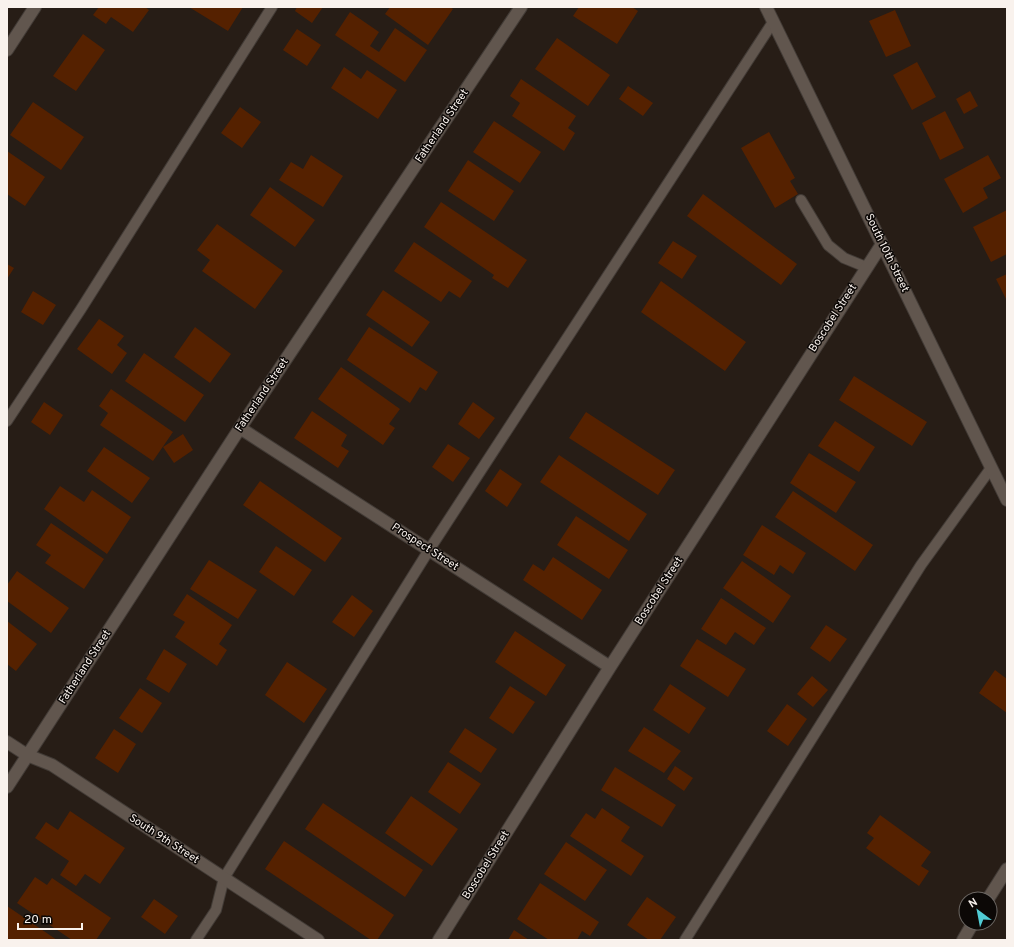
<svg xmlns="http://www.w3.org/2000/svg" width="1014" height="947" font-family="Overpass,sans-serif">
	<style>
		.building { fill: #552100 }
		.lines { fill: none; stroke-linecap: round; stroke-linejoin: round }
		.service-casing { stroke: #423b36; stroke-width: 12 }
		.minor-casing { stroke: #423b36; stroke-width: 14 }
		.tertiary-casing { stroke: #423b36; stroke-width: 14 }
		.service { stroke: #61564e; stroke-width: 10 }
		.minor { stroke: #61564e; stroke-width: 12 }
		.tertiary { stroke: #61564e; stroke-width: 12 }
		.labels { text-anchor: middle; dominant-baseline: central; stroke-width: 3; stroke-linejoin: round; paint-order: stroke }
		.street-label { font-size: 11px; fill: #f9f2ed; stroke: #0c0806 }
	</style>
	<rect width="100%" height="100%" fill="#271d16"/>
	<path class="building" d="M 99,7 L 145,7 L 149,10 L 133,32 L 111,17 L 106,24 L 93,15 Z
		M 189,7 L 243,7 L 228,31 Z
		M 297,7 L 323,7 L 312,23 L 295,11 Z
		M 390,7 L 450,7 L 453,9 L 428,45 L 385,14 Z
		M 579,7 L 632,7 L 638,11 L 617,44 L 573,16 Z
		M 895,10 L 911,46 L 886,57 L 869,21 Z
		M 350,12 L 379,32 L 370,46 L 379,52 L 395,28 L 427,50 L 405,82 L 335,35 Z
		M 297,29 L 321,45 L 307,66 L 283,50 Z
		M 83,34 L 105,50 L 76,91 L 53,76 Z
		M 557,38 L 610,75 L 588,106 L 535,69 Z
		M 917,62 L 936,97 L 912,110 L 893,75 Z
		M 344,67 L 361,79 L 367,70 L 397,90 L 378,119 L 331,88 Z
		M 521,79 L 576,116 L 568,128 L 575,133 L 564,151 L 512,116 L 520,103 L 510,96 Z
		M 628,86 L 653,103 L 643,116 L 619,99 Z
		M 970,91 L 978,106 L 964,114 L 956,99 Z
		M 33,102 L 84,137 L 61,170 L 10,135 Z
		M 240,107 L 261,122 L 242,148 L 221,133 Z
		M 945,111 L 964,148 L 940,160 L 922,123 Z
		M 494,121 L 541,152 L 520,183 L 473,152 Z
		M 769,132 L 795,178 L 790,181 L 798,194 L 775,208 L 741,148 Z
		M 7,151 L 45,177 L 25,206 L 7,194 Z
		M 311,155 L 343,176 L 323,207 L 279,180 L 291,162 L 303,169 Z
		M 988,155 L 1001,178 L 983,188 L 988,198 L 963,213 L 944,179 Z
		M 468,160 L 514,191 L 494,221 L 448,191 Z
		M 270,187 L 315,220 L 295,247 L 250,215 Z
		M 703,194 L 797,264 L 781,285 L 687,216 Z
		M 441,202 L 527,260 L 508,288 L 492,278 L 494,275 L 424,227 Z
		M 1007,210 L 1007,254 L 991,262 L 973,227 Z
		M 217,224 L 283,271 L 255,309 L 202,271 L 210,260 L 197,250 Z
		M 673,241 L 697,256 L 682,279 L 658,263 Z
		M 414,242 L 472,281 L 460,298 L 449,291 L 441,302 L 394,271 Z
		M 7,264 L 14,268 L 7,279 Z
		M 1007,274 L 1007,301 L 996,279 Z
		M 661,281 L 746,342 L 725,371 L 641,312 Z
		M 383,290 L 430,322 L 412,347 L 366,315 Z
		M 33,291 L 56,305 L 43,325 L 21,312 Z
		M 99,319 L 124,336 L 117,345 L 127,353 L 112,374 L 77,349 Z
		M 195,327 L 231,354 L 210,383 L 174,357 Z
		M 369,327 L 438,372 L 426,391 L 420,387 L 410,403 L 347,360 Z
		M 144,353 L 204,395 L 185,422 L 125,381 Z
		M 341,367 L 400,409 L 389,424 L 395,428 L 383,445 L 318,399 Z
		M 854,376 L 927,422 L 912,446 L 839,400 Z
		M 111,389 L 173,432 L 153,461 L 100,425 L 108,413 L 99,406 Z
		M 44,402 L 63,415 L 50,435 L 31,422 Z
		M 473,402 L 495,418 L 479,439 L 458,424 Z
		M 312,411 L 347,435 L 341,446 L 349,451 L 338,468 L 294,438 Z
		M 586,412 L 675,470 L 658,495 L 569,438 Z
		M 835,421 L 875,447 L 859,472 L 818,446 Z
		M 183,434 L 193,450 L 174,463 L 163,447 Z
		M 448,444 L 470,458 L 453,482 L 432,467 Z
		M 104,447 L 150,478 L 132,503 L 87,471 Z
		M 809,453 L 856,482 L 836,513 L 790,483 Z
		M 559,455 L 647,514 L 629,541 L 540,482 Z
		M 500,469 L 522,484 L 507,507 L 485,491 Z
		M 260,481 L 342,538 L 325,562 L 243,505 Z
		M 60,486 L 84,502 L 92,490 L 131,517 L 107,554 L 44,509 Z
		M 793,491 L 873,545 L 855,571 L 775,517 Z
		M 576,516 L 628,550 L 609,579 L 557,545 Z
		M 51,523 L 104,559 L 84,589 L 45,563 L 51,555 L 36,545 Z
		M 762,525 L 806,553 L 793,574 L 780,565 L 774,575 L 743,555 Z
		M 276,546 L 312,570 L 294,596 L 259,572 Z
		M 553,557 L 602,590 L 582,620 L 523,580 L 533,564 L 544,571 Z
		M 209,560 L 257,590 L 238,619 L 190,589 Z
		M 742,561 L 791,596 L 773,623 L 723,588 Z
		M 17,571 L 69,608 L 51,633 L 7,601 L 7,585 Z
		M 187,594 L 232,625 L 219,644 L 227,650 L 217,666 L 175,637 L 185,622 L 173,615 Z
		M 352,595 L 373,611 L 354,637 L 332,622 Z
		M 721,598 L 766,628 L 754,645 L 735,632 L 726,645 L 701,629 Z
		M 7,621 L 37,644 L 16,671 L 7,664 Z
		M 826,625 L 847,639 L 830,662 L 810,648 Z
		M 515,631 L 566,665 L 546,696 L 495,662 Z
		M 697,639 L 746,669 L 728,697 L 680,666 Z
		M 164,649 L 187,664 L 169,693 L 146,679 Z
		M 287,662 L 327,689 L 304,723 L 265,695 Z
		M 995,670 L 1007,679 L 1007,713 L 979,693 Z
		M 812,676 L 828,690 L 813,707 L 797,694 Z
		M 670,684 L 706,708 L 689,734 L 653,710 Z
		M 510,686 L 535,702 L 513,734 L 489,718 Z
		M 140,688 L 162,703 L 142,733 L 119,718 Z
		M 787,704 L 807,719 L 788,746 L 767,731 Z
		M 644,727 L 681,751 L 664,773 L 628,751 Z
		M 465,728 L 497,749 L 481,773 L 449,752 Z
		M 114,729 L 136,744 L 118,773 L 95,758 Z
		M 448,762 L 481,784 L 460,814 L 428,792 Z
		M 675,766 L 693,778 L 684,791 L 667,779 Z
		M 615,767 L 676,805 L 662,827 L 601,790 Z
		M 411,796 L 458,829 L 432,866 L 385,833 Z
		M 323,803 L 423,870 L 405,897 L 305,829 Z
		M 602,808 L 630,827 L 621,841 L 644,856 L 631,876 L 570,836 L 586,813 L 595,819 Z
		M 70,811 L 125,848 L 100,884 L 85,874 L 76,886 L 60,875 L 69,861 L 35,838 L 46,822 L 58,830 Z
		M 880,815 L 931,852 L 921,866 L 929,871 L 919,886 L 866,848 L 874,838 L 867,833 Z
		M 284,841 L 394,915 L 377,940 L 371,940 L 265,869 Z
		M 566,842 L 607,870 L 585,901 L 544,874 Z
		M 35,877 L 47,885 L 52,878 L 111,918 L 96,940 L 72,940 L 17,903 Z
		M 540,883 L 599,922 L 590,936 L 582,931 L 577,940 L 549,940 L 517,919 Z
		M 647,897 L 676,917 L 660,940 L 649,940 L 627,925 Z
		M 154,899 L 178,916 L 165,934 L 141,917 Z
		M 7,906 L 57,940 L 7,940 Z
		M 514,930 L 529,940 L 508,940 Z"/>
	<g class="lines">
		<g class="service-casing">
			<path id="service" d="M 801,200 L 828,245 L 844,258 L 866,267
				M 7,421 L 81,309 L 272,7
				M 196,940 L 216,910 L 224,878 L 429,550 L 773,22
				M 685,940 L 921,565 L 991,468"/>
		</g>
		<g class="minor-casing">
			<path id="minor" d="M 766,7 L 1007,500
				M 7,50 L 35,7
				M 240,428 L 610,667
				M 7,742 L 27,755 L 52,765 L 318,940
				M 7,787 L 240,428 L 521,7
				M 439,940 L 610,667 L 882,244"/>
		</g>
		<g class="tertiary-casing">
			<path id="tertiary" d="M 988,899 L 1007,869
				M 963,940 L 973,923"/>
		</g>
		<use href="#service" class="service"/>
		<use href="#minor" class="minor"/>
		<use href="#tertiary" class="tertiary"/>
	</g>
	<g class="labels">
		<g class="street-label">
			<text transform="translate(442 126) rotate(-56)">Fatherland Street</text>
			<text transform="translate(887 253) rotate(64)">South 10th Street</text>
			<text transform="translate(833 318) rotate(-57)">Boscobel Street</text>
			<text transform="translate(262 395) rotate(-56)">Fatherland Street</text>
			<text transform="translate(425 547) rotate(33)">Prospect Street</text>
			<text transform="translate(659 591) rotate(-57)">Boscobel Street</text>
			<text transform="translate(85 667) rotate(-57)">Fatherland Street</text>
			<text transform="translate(164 839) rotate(33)">South 9th Street</text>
			<text transform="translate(486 865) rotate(-58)">Boscobel Street</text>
		</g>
	</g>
	<rect width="1014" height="947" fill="none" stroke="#f9f2ed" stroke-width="16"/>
	<g transform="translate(978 911) rotate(328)"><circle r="19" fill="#0c0806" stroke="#6b6662"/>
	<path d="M0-3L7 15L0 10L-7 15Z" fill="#51ccd5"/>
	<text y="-6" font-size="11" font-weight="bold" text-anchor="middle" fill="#f9f2ed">N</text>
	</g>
	<path d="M18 923v6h64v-6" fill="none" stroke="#f9f2ed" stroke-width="2"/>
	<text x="24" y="923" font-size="12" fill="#f9f2ed" stroke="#0c0806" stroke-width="3" paint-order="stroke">20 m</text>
</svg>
